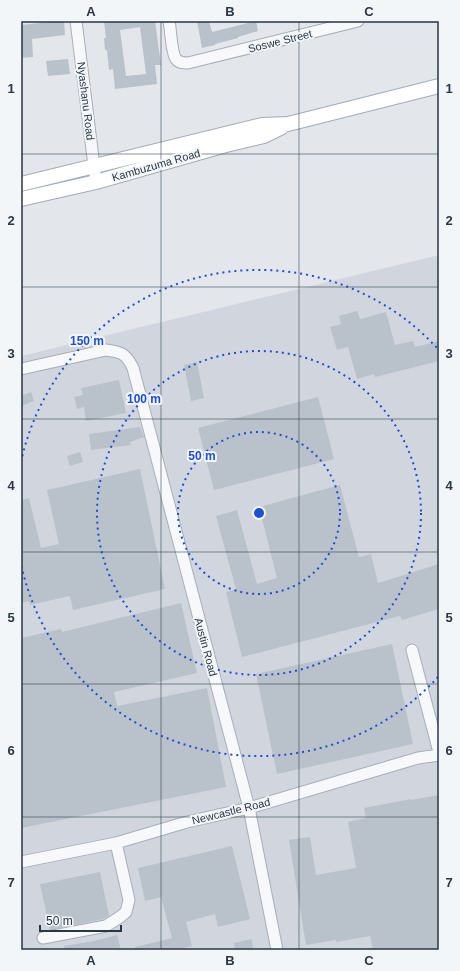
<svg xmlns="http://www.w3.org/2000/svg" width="460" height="971" font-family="Helvetica,sans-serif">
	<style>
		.built { fill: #d1d6de }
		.building { fill: #b9c1ca; fill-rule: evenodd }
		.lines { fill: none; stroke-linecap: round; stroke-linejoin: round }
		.minor-casing { stroke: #a7aeb7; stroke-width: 13 }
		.major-casing { stroke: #a1acb9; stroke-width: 16 }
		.minor { stroke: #f6f8fa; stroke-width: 11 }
		.major { stroke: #fff; stroke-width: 14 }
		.grid { fill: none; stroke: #293646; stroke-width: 1; stroke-opacity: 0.55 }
		.ring { fill: none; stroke: #1d4ed8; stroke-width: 2; stroke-dasharray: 2 4 }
		.labels { text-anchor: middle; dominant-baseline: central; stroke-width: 4; stroke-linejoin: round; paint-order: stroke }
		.street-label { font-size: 11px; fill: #293646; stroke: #f3f6f9 }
		.centre { fill: #1d4ed8; stroke: #f3f6f9; stroke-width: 2 }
		.ring-label { font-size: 12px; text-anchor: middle; font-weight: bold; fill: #1d4ed8; stroke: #f3f6f9; stroke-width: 4; stroke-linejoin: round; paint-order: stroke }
		.neatline { fill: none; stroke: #293646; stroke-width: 1.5 }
		.grid-label { font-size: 13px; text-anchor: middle; font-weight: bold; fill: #293646 }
	</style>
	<rect width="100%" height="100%" fill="#e3e7ec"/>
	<path class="built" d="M 439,255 L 439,950 L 21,950 L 21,356 Z"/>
	<path class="building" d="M 58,21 L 64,21 L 65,35 L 32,39 L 33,57 L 21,58 L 21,25 Z
		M 104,21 L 155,21 L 161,65 L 155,65 L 157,84 L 115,89 L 113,69 L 109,70 L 107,50 L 105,50 L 104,38 L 106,38 ZM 140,27 L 146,74 L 126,76 L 120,30 Z
		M 197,21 L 209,21 L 212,32 L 256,21 L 258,31 L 238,37 L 238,38 L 215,44 L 215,45 L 202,48 Z
		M 68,59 L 70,74 L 48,76 L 46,61 Z
		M 357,311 L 360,319 L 386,312 L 395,345 L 413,341 L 415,347 L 439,341 L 439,361 L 375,377 L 374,374 L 357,379 L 348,347 L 337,350 L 330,327 L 341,324 L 339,316 Z
		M 197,362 L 204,398 L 191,401 L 184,365 Z
		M 119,380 L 126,413 L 86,421 L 84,407 L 77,409 L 74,397 L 83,395 L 81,388 Z
		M 31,392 L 34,401 L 21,406 L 21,396 Z
		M 318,397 L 334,459 L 214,490 L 198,428 Z
		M 140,427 L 144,437 L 130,442 L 131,445 L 91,450 L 89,434 Z
		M 80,452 L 83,462 L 70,466 L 67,456 Z
		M 140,469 L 165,589 L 73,610 L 70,596 L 30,605 L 29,601 L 21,603 L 21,500 L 29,498 L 41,548 L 59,544 L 47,490 Z
		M 340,485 L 359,557 L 371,554 L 378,583 L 439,564 L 439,609 L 402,620 L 400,616 L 242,657 L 226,592 L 236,589 L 216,516 L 237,510 L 257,584 L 277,578 L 259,507 Z
		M 181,603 L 197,673 L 114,692 L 117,706 L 207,688 L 226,787 L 21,828 L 21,638 L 61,629 L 62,632 Z
		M 392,644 L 413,744 L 277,774 L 256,674 Z
		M 439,795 L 439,950 L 373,950 L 370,936 L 336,942 L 336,940 L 306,945 L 289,840 L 310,837 L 316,875 L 356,868 L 348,822 L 366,818 L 364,808 L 411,799 L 411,800 Z
		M 232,846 L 250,919 L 218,927 L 215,914 L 186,922 L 192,946 L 175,950 L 135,950 L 135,947 L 172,938 L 161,897 L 145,901 L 138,868 Z
		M 100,872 L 109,916 L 103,919 L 50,930 L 40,884 Z
		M 117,935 L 121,950 L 65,950 L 64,946 L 94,941 Z
		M 252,939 L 253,950 L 235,950 L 234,943 Z"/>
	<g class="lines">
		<g class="minor-casing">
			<path id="minor" d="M 76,21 L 96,182
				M 169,21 C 171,30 171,52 176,59 C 179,63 183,63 188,63 L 358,21
				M 21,369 L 106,350 C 122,352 126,354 133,368 L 249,808 L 277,950
				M 412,650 L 439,752
				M 21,862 L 116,843 L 187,822 L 249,808 L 418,758 L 439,755
				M 43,938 L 106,926 L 120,917 L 126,912 L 129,900 L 116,843"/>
		</g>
		<g class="major-casing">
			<path id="major" d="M 21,184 L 262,125 L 288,124 L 439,86
				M 21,199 L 96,182 L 226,145 L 264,136 L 282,127"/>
		</g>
		<use href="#minor" class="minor"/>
		<use href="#major" class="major"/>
	</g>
	<path class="grid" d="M 161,21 L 161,950M 299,21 L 299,950M 21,154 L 439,154M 21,287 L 439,287M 21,419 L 439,419M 21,552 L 439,552M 21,684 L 439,684M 21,817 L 439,817"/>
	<g class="ring">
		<circle cx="259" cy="513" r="81"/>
		<circle cx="259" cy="513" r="162"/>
		<path d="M438 677A243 243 0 0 1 21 564M21 462A243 243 0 0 1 438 349"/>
	</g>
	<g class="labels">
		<g class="street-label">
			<text transform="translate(280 41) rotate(-14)">Soswe Street</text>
			<text transform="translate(86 101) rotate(83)">Nyashanu Road</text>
			<text transform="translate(156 165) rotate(-16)">Kambuzuma Road</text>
			<text transform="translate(206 647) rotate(75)">Austin Road</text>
			<text transform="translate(231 811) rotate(-14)">Newcastle Road</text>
		</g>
	</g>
	<circle cx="259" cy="513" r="6" class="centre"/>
	<g class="ring-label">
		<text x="87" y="345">150 m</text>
		<text x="144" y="403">100 m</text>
		<text x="202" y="460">50 m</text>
	</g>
	<rect width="460" height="971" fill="none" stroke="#f3f6f9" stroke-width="44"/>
	<path d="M40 925v6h81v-6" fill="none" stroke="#293646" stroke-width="2"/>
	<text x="46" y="925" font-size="12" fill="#293646" stroke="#f3f6f9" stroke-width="3" paint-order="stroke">50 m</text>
	<rect x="22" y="22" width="416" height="927" class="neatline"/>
	<g class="grid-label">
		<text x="91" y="16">A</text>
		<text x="230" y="16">B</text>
		<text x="369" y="16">C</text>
		<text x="11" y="93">1</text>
		<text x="449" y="93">1</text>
		<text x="11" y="225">2</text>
		<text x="449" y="225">2</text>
		<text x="11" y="358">3</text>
		<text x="449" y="358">3</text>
		<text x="11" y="490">4</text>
		<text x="449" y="490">4</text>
		<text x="11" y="622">5</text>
		<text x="449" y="622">5</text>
		<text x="11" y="755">6</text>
		<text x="449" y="755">6</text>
		<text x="11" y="887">7</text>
		<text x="449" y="887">7</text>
		<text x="91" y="965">A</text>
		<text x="230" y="965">B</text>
		<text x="369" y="965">C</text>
	</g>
</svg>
